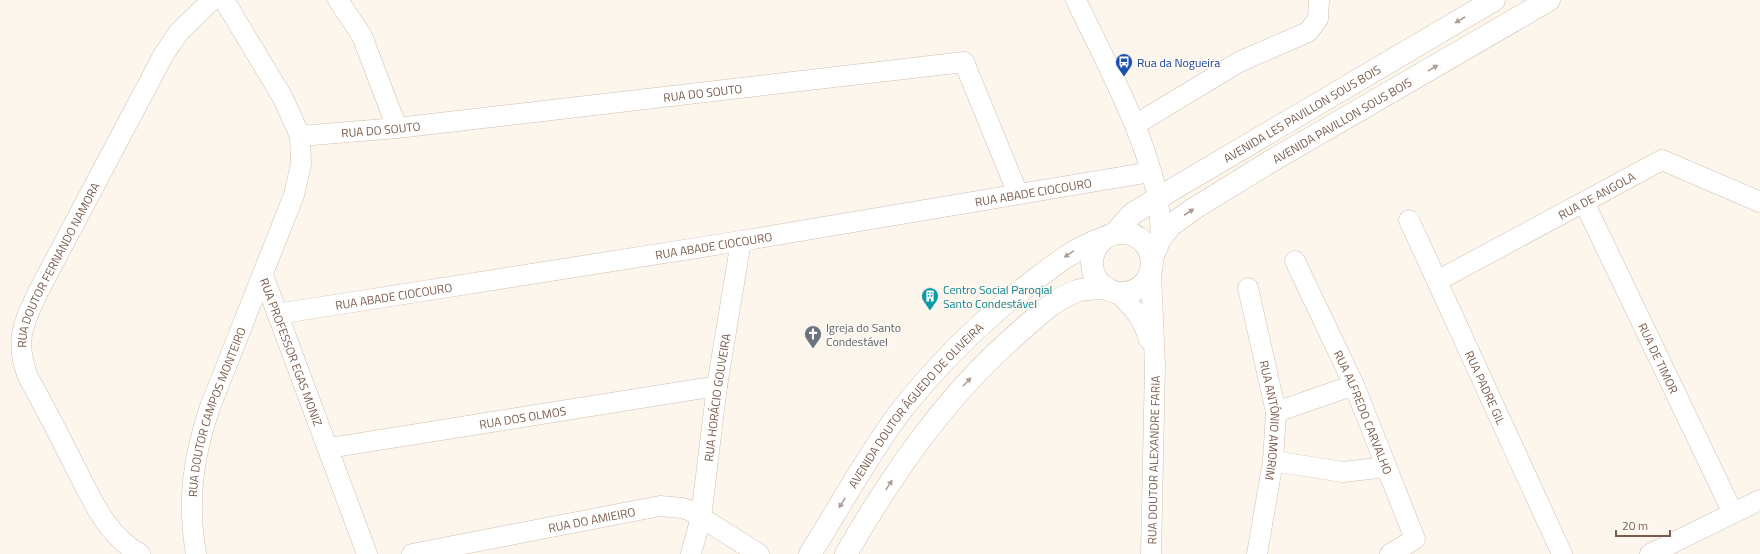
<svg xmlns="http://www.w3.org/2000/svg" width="1760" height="554" font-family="'Titillium Web',sans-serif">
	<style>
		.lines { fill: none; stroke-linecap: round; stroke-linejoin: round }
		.minor-casing { stroke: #d1beb0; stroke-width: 21 }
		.tertiary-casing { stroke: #d1beb0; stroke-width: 23 }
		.minor { stroke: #fff; stroke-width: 20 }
		.tertiary { stroke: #fff; stroke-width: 22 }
		.oneway { fill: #af9d94 }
		.labels { text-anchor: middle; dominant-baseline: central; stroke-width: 3; stroke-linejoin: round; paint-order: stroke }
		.transit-label { font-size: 12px; fill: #164399; stroke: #fffaf3; text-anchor: start }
		.street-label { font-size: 12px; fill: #7a5c4d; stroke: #fffaf3 }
		.culture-label { font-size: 12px; fill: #0d838f; stroke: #fffaf3; text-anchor: start }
		.worship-label { font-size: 12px; fill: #5b616d; stroke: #fffaf3; text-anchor: start }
	</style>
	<rect width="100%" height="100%" fill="#fdf6ec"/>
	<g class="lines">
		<g class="minor-casing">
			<g id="minor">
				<path d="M 338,0 L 362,36 L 397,128"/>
				<path d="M 1076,0 C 1106,64 1166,168 1160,239"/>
				<path d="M 1135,125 L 1239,62 L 1308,32 L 1318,19 L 1319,0"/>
				<path id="s1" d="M 300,136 L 397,128 L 964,62 L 1018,194"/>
				<path id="s2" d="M 1584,202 L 1733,513"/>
				<path id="s3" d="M 1409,220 L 1562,554"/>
				<path id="s4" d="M 1295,261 L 1354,385 L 1415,539 L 1390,554"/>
				<path id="s5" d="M 263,275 L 367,554"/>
				<path id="s6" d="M 1437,281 L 1662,160 L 1760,202"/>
				<path id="s7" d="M 1248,288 L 1276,412 L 1273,461 L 1257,554"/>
				<path d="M 1118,293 C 1133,307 1144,320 1149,340"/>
				<path id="s8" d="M 277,314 L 741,241 L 1151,172"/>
				<path d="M 1276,412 L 1354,385"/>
				<path id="s9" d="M 329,448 L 717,386"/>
				<path d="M 1273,461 L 1343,472 L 1386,467"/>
				<path id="s10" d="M 140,554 C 104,534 89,493 71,459 C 57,431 43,404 28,377 C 15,342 22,326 37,294 L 164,54 L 179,32 L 212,0"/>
				<path id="s11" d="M 196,554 C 187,501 193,457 210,407 L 294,195 L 301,164 L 300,136 L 283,98 L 224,0"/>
				<path id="s12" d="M 412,554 L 660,506 L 682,508 L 691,511 L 759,554"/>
				<path id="s13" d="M 691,554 L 701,517 L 717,386 L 741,241"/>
				<path id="s14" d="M 1151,554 L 1155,366 L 1151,272"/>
				<path d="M 1650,554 L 1760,500"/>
			</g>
		</g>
		<g class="tertiary-casing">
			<g id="tertiary">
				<path id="s15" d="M 1115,233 L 1132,214 L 1158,198 L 1494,0"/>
				<circle cx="1122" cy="263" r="30"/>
				<path id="s16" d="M 1152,258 L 1160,239 L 1171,225 L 1195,208 L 1268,163 L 1549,0"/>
				<path id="s17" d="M 810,554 C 839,508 865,460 897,416 C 933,369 976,326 1023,289 C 1049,269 1072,249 1104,238"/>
				<path d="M 846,554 C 893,473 945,397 1016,335 C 1034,319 1054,299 1077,291 C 1086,288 1097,289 1107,288"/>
			</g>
		</g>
		<use href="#minor" class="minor"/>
		<use href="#tertiary" class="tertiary"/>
	</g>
	<defs><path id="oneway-solid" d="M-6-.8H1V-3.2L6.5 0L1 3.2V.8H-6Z"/></defs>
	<g class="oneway">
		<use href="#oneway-solid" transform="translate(1460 20) rotate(149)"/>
		<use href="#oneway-solid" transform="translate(1433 68) rotate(-31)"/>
		<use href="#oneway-solid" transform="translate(1189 212) rotate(-33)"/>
		<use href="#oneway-solid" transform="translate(1069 254) rotate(146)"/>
		<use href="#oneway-solid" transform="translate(967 382) rotate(-46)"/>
		<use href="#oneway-solid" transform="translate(889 485) rotate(-57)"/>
		<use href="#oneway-solid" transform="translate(842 503) rotate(122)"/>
	</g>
	<defs>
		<g id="bus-pin" transform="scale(0.9)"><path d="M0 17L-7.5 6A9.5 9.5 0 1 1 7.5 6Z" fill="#1a4fb4" stroke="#fffaf3"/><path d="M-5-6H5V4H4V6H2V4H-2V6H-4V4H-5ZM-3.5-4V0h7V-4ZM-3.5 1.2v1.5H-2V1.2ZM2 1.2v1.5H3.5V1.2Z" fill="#fff"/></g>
		<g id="building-pin" transform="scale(0.9)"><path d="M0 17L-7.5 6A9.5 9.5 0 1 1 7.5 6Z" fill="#0f9aa8" stroke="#fffaf3"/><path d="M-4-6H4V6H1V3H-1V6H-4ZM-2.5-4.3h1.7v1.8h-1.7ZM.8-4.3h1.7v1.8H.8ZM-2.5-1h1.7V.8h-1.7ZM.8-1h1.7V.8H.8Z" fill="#fff"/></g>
		<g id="church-pin" transform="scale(0.9)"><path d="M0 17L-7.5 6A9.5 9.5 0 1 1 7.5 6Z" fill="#6b7280" stroke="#fffaf3"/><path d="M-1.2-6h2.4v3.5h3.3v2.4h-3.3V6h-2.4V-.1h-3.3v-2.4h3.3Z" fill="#fff"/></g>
	</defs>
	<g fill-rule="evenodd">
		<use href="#bus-pin" x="1124" y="62"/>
		<use href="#building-pin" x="930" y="296"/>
		<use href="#church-pin" x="813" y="334"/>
	</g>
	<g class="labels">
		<g class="transit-label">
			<text x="1137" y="62">Rua da Nogueira</text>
		</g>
		<g class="street-label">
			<text stroke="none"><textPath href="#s1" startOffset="405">RUA DO SOUTO</textPath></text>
			<text stroke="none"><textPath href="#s15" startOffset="223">AVENIDA LES PAVILLON SOUS BOIS</textPath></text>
			<text stroke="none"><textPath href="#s16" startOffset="239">AVENIDA PAVILLON SOUS BOIS</textPath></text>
			<text stroke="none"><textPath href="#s1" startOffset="81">RUA DO SOUTO</textPath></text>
			<text stroke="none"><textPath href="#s8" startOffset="766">RUA ABADE CIOCOURO</textPath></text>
			<text stroke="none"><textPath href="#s6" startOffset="181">RUA DE ANGOLA</textPath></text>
			<text stroke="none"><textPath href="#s8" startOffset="442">RUA ABADE CIOCOURO</textPath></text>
			<text stroke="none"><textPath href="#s10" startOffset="333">RUA DOUTOR FERNANDO NAMORA</textPath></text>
			<text stroke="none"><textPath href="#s8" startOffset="118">RUA ABADE CIOCOURO</textPath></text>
			<text stroke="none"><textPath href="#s5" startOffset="82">RUA PROFESSOR EGAS MONIZ</textPath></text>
			<text stroke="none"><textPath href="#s2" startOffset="173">RUA DE TIMOR</textPath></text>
			<text stroke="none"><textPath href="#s3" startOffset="184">RUA PADRE GIL</textPath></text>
			<text stroke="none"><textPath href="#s13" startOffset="159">RUA HORÁCIO GOUVEIRA</textPath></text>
			<text stroke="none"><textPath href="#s17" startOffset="183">AVENIDA DOUTOR ÁGUEDO DE OLIVEIRA</textPath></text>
			<text stroke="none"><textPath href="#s4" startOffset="166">RUA ALFREDO CARVALHO</textPath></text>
			<text stroke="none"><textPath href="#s11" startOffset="146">RUA DOUTOR CAMPOS MONTEIRO</textPath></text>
			<text stroke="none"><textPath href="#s9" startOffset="196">RUA DOS OLMOS</textPath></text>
			<text stroke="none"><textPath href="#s7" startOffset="135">RUA ANTÓNIO AMORIM</textPath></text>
			<text stroke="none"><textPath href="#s14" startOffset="94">RUA DOUTOR ALEXANDRE FARIA</textPath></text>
			<text stroke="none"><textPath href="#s12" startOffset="183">RUA DO AMIEIRO</textPath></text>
		</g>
		<g class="culture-label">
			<text x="943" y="289">Centro Social Paroqial<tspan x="943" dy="14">Santo Condestável</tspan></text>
		</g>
		<g class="worship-label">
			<text x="826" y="327">Igreja do Santo<tspan x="826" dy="14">Condestável</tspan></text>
		</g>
	</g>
	<path d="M1616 530v6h54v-6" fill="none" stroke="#7a5c4d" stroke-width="2"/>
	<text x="1622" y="530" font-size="12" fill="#7a5c4d" stroke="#fffaf3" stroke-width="3" paint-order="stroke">20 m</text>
</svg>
